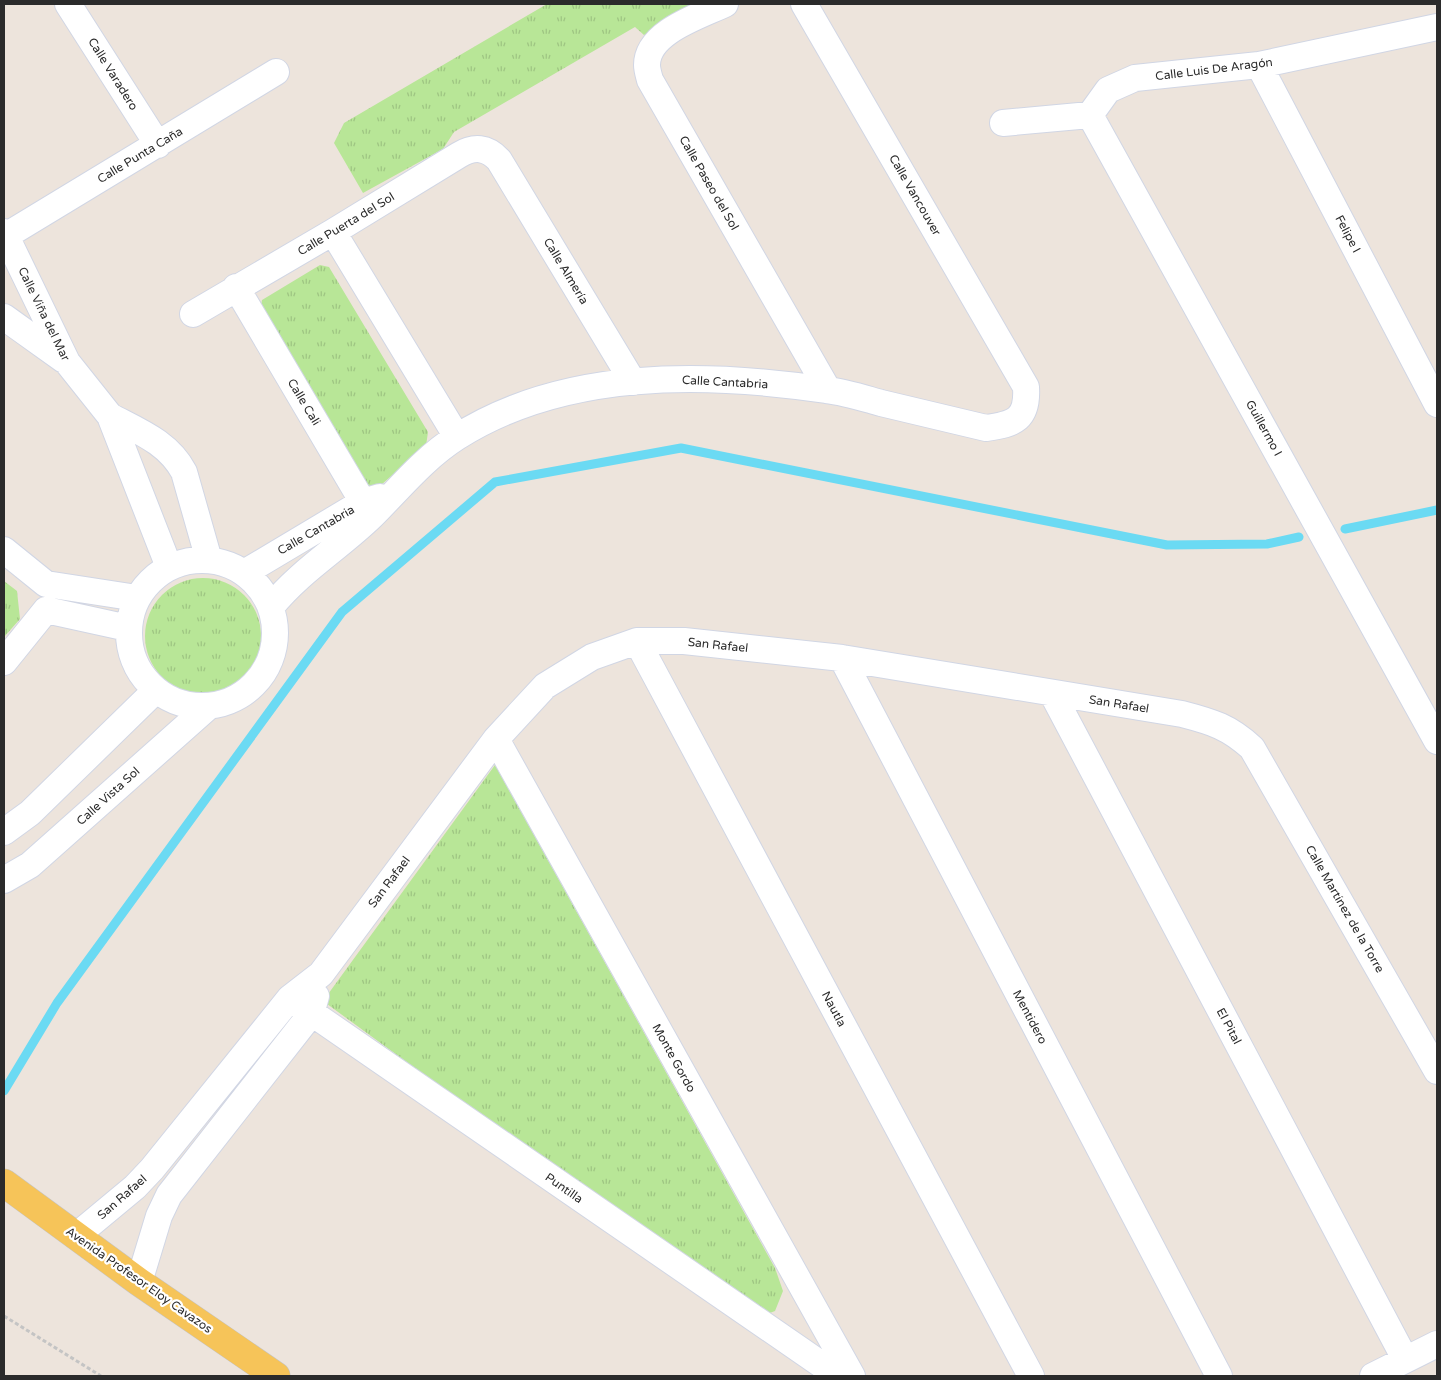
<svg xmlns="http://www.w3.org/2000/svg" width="1441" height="1380" font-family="'Varela Round',sans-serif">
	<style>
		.park { fill: url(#park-tufts) }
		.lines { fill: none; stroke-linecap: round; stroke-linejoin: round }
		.stream { stroke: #6bdaf3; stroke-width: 9 }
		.minor-casing { stroke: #d1d6e4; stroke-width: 28 }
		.major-casing { stroke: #c4c4c4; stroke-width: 29 }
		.path { stroke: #c4c4c4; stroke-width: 3; stroke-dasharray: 4 2.5; stroke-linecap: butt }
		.minor { stroke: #fff; stroke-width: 26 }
		.major { stroke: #f6c459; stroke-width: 28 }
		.labels { text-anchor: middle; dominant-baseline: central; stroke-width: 4.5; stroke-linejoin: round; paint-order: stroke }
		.street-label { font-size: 12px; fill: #2b2b2b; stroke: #fff }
	</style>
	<defs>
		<pattern id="park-tufts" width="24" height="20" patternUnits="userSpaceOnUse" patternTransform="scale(1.25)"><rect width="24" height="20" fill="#b8e697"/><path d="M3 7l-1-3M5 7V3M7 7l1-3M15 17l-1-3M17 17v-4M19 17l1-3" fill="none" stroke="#9ec582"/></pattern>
	</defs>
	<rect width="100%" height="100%" fill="#ede4dc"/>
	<path class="park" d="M 547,4 L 693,4 L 644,35 L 635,27 L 454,132 L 443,149 L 363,193 L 334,143 L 344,123 Z
		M 320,265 L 329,267 L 428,432 L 426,446 L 374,491 L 364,487 L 260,313 L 262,300 Z
		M145 636a58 58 0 1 1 116 0a58 58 0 1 1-116 0Z
		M 4,581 L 17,591 L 20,619 L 4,637 Z
		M 495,765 L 775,1268 L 783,1291 L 775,1311 L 757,1318 L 323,1001 Z"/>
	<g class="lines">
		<path class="stream" d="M 1345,529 L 1437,510
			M 4,1091 L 57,1003 L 342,612 L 495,482 L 681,448 L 1167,545 L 1267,544 L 1299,537"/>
		<g class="minor-casing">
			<path id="minor" d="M 68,4 L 158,145
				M 725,4 C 700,16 647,32 647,65 C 647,70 649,76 650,80 L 828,390
				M 1259,65 L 1437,404
				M 1090,115 L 1437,741
				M 1003,123 L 1090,115 L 1108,90 L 1135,78 L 1259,65 L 1437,27
				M 4,232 L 67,362 L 110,416 L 169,567
				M 333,232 L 457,437
				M 4,237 L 276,72
				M 236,287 L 371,516
				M 193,314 L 333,232 L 459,155 C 474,146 487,147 499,160 L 633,382
				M 4,317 L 64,360
				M 110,416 C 138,431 168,442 184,472 L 209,560
				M 4,550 L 46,584 L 137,598
				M129 633a73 73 0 1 1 146 0a73 73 0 1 1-146 0Z
				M 244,573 L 363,502 L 380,497
				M 271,607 C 300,571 339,548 372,516 C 399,489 424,458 457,437 C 564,369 705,372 826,390 C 845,392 863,398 881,403 C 916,411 951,420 986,428 C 1015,424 1028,419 1026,387 L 804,4
				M 46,610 L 128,628
				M 637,641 L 1031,1376
				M 842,658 L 1219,1376
				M 4,662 L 46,610
				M 1052,693 L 1405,1359
				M 496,739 L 852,1376
				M 4,832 L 30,813 L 156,690
				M 4,880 L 30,865 L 209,706
				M 290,998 L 838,1376
				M 76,1236 L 135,1187 L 152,1169 L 290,998 L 321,974 L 496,739 L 545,686 L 592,657 L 637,641 L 684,641 L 842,658 L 1182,714 C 1213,722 1229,727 1252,748 L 1437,1071
				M 139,1282 L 159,1216 L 169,1195 L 311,1014 L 316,996
				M 1373,1376 L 1437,1344"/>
		</g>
		<g class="major-casing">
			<path id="major" d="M 4,1183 L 139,1282 L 276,1376"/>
		</g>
		<path class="path" d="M 4,1316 L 101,1376"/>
		<use href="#minor" class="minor"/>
		<use href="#major" class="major"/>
	</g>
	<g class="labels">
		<g class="street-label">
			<text transform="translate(1214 69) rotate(-7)">Calle Luis De Aragón</text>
			<text transform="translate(113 74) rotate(58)">Calle Varadero</text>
			<text transform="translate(140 155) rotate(-31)">Calle Punta Caña</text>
			<text transform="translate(709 183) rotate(60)">Calle Paseo del Sol</text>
			<text transform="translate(915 195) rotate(60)">Calle Vancouver</text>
			<text transform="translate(346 224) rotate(-31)">Calle Puerta del Sol</text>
			<text transform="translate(1348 234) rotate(62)">Felipe I</text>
			<text transform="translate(566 271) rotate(59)">Calle Almería</text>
			<text transform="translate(44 314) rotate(64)">Calle Viña del Mar</text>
			<text transform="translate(725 382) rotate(3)">Calle Cantabria</text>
			<text transform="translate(304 402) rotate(59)">Calle Cali</text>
			<text transform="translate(1264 428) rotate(61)">Guillermo I</text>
			<text transform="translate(316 530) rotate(-30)">Calle Cantabria</text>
			<text transform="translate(718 645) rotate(6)">San Rafael</text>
			<text transform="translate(1119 704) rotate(9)">San Rafael</text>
			<text transform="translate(108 796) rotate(-42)">Calle Vista Sol</text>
			<text transform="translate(389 882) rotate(-53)">San Rafael</text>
			<text transform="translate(1345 909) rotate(60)">Calle Martínez de la Torre</text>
			<text transform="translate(834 1009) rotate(62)">Nautla</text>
			<text transform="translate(1030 1017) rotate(62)">Mentidero</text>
			<text transform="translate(1229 1026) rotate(62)">El Pital</text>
			<text transform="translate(674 1058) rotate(61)">Monte Gordo</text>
			<text transform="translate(564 1188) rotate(35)">Puntilla</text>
			<text transform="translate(122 1197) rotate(-41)">San Rafael</text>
			<text transform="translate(139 1280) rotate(35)">Avenida Profesor Eloy Cavazos</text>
		</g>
	</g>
	<rect width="1441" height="1380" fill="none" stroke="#2b2b2b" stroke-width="10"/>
</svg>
